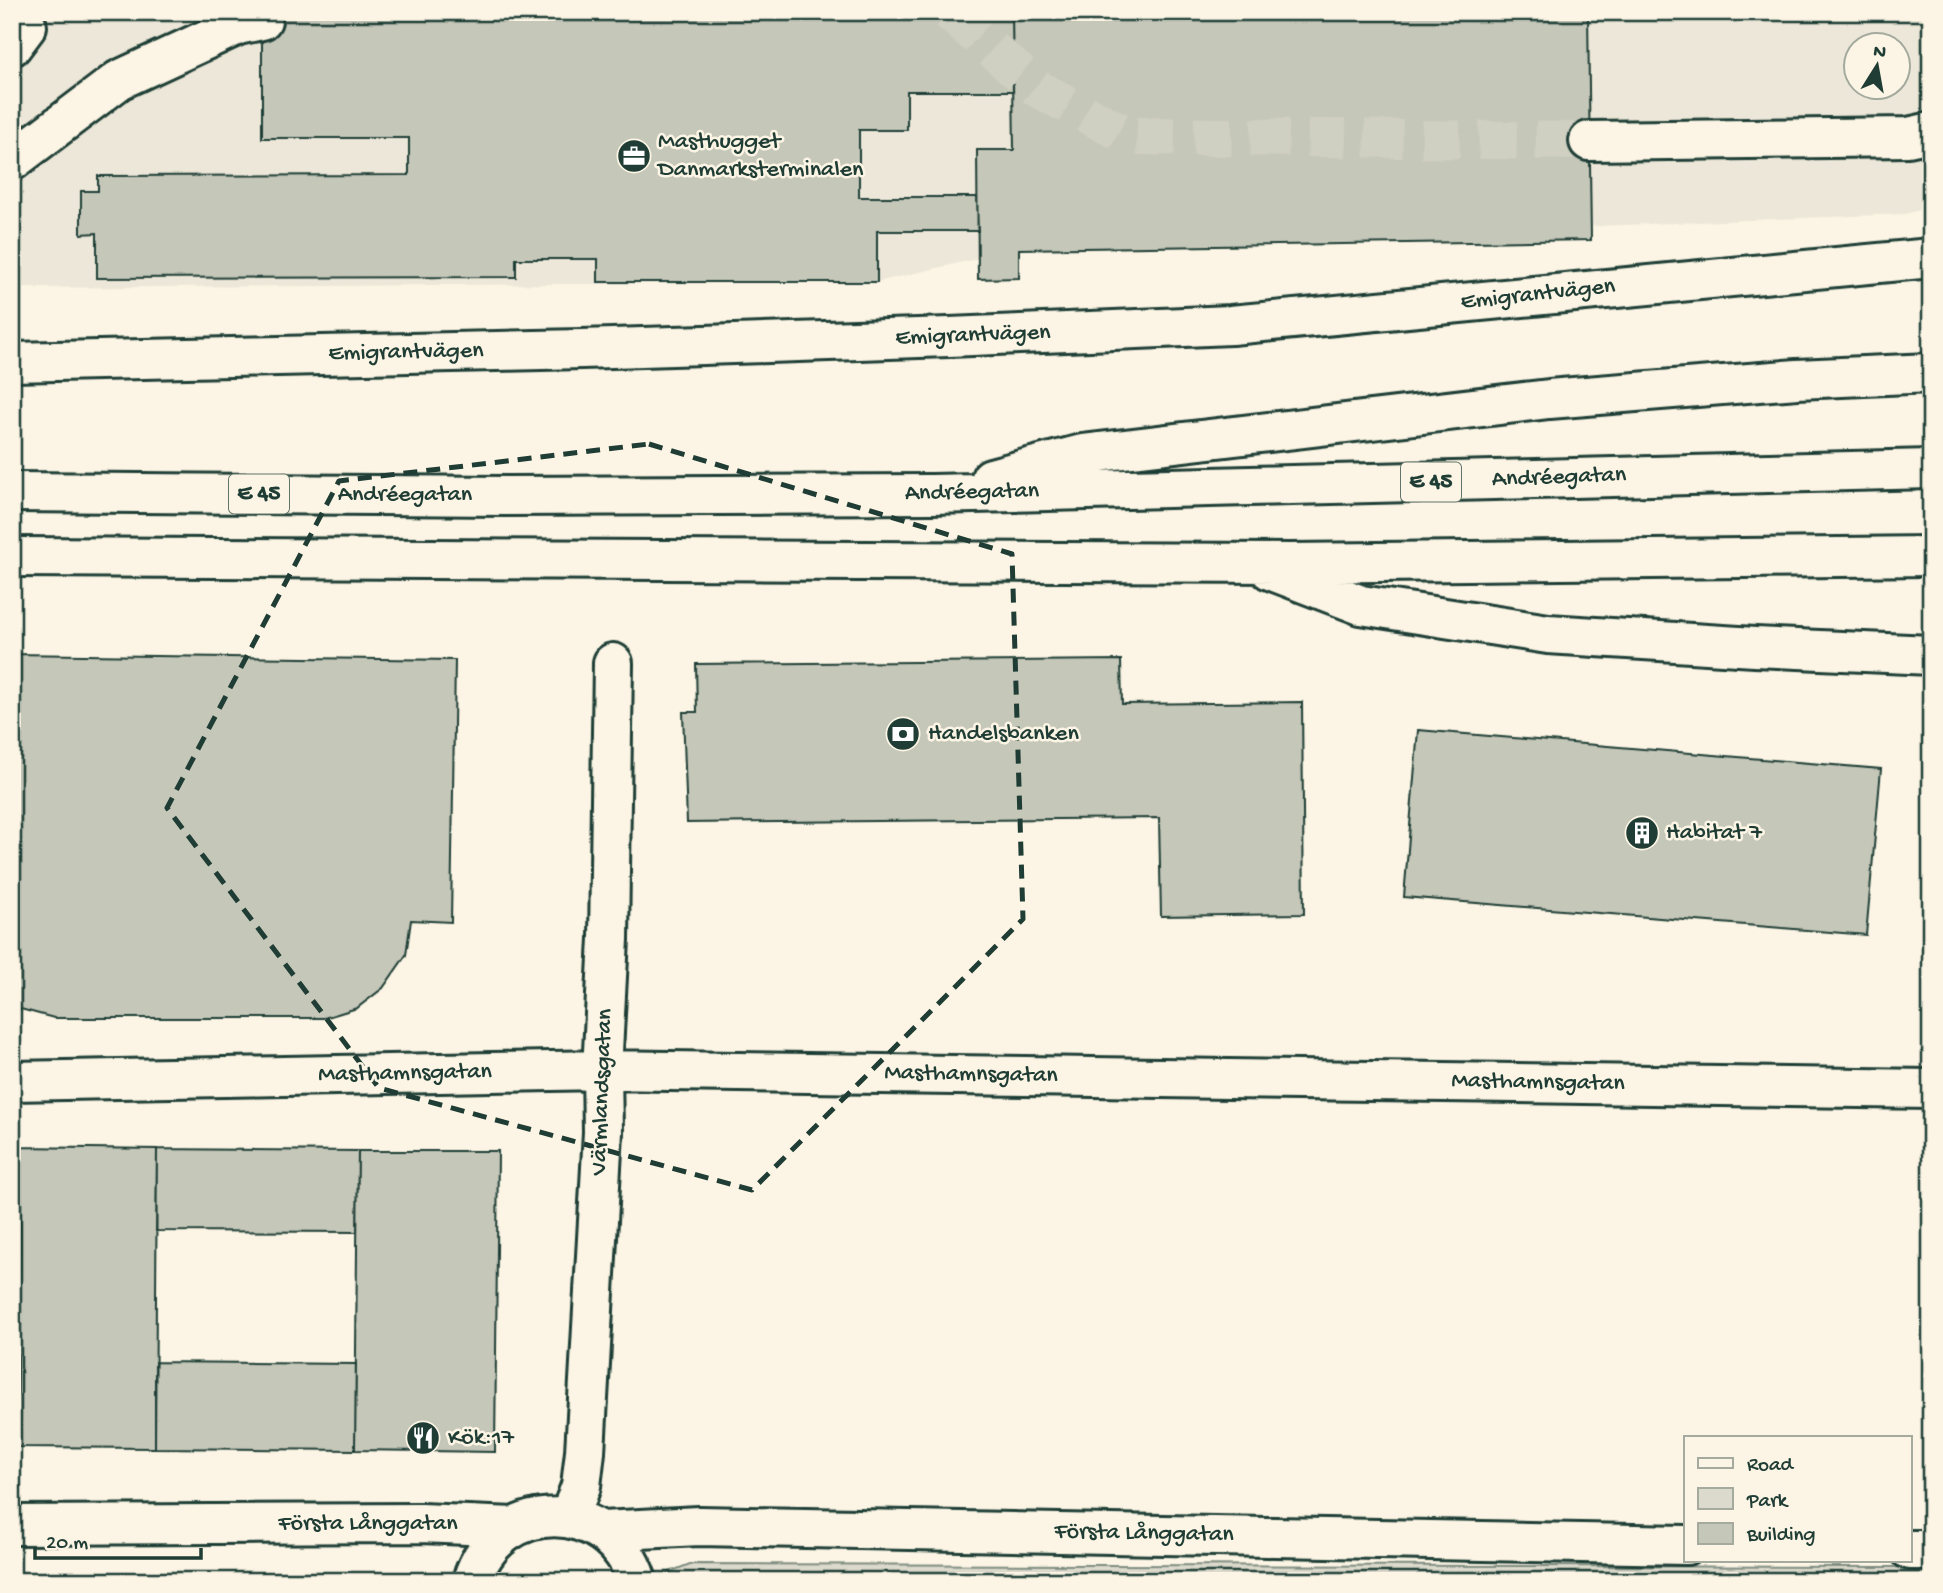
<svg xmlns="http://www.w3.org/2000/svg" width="1943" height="1593" font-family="'Gochi Hand',sans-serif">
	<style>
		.built { fill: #ece7d8; fill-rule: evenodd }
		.green { fill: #dcdacc; stroke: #7e8c80; stroke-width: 2 }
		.building { fill: #c5c7b9; stroke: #1f3d34; stroke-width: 2 }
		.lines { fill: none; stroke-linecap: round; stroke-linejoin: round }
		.minor-tunnel { stroke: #d0d0c2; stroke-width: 38; stroke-dasharray: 38 19; stroke-linecap: butt }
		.minor-casing { stroke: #1f3d34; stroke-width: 44 }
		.highway-casing { stroke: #1f3d34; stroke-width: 44 }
		.minor { stroke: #fcf5e5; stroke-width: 38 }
		.highway { stroke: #fcf5e5; stroke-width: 38 }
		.marked { fill: none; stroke: #1f3d34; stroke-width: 5; stroke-dasharray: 14 9; stroke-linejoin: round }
		.labels { text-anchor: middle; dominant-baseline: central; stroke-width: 5; stroke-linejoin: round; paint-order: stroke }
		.shield { fill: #fcf5e5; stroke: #617469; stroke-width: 2 }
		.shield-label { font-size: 23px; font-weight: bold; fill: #1f3d34 }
		.poi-label { font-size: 24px; fill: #1f3d34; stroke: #fcf5e5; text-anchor: start }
		.street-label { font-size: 24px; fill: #1f3d34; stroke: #fcf5e5 }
	</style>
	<rect width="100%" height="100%" fill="#fcf5e5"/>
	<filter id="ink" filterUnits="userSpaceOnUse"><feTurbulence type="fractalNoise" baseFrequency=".0143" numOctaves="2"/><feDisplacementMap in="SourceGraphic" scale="14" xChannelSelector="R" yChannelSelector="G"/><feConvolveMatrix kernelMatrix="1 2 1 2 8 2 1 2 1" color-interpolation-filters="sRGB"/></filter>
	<g filter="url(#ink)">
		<path class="built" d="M 12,12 L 1931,12 L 1931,207 L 1905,214 L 1019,249 L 877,282 L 12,288 ZM 1856,46 L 1898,46 L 1898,88 L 1856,88 Z"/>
		<path class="green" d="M 690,1564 L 1895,1567 L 1925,1572 L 1931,1576 L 1931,1581 L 659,1581 L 664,1574 Z"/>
		<path class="building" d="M 262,12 L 1012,12 L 1013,91 L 907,91 L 907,130 L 859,130 L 859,197 L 977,197 L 978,231 L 877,231 L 877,282 L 598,282 L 598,259 L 516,259 L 516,277 L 97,278 L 97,233 L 81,234 L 81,191 L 98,191 L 98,176 L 409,175 L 409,138 L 262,138 Z
			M 1012,12 L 1588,12 L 1591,240 L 1019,249 L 1019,278 L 978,279 L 977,150 L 1014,150 Z
			M 12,654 L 455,660 L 451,922 L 411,920 L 406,955 L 383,988 L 357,1008 L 324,1018 L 54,1018 L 13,1007 Z
			M 1121,660 L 1122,704 L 1302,702 L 1304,914 L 1161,916 L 1159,818 L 687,823 L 683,712 L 697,712 L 696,664 Z
			M 1418,730 L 1881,769 L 1866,935 L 1404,897 Z
			M 12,1147 L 21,1147 L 17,1447 L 12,1447 Z
			M 21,1147 L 157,1149 L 155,1448 L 17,1447 Z
			M 157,1149 L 358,1151 L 357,1232 L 156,1231 Z
			M 358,1151 L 498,1151 L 495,1452 L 355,1450 Z
			M 155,1362 L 356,1364 L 355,1450 L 155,1448 Z"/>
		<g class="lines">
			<path class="minor-tunnel" d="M 949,12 L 1038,89 L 1128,136 L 1589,141"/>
			<g class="minor-casing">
				<path id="minor" d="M 12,46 L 27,26 L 19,12
					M 1589,141 L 1908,137 L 1931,132
					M 12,161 L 119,80 L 238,25 L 262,20
					M 12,362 L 582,349 L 949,337 L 1231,325 L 1931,258
					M 12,1081 L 602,1070 L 1931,1089
					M 569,1518 L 581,1486 L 585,1452 L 603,1132 L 602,1070 L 609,939 L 613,663
					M 12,1525 L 421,1523 L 514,1527
					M 602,1531 L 699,1526 L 1686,1545
					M 1910,1550 L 1931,1550
					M 472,1581 C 498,1496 610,1496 637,1581"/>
			</g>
			<g class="highway-casing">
				<path id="highway" d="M 991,478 L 1082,454 L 1549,399 L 1797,379 L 1931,373
					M 12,492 L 506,496 L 932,494 L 1931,469
					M 12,557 L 1290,563 L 1931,556
					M 1270,570 L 1361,605 L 1548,634 L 1755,647 L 1931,655"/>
			</g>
			<use href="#minor" class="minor"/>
			<use href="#highway" class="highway"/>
		</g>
	</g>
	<path class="marked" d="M 649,444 L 1012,554 L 1023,919 L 752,1190 L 379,1088 L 167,808 L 339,481 Z"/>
	<defs>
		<g id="office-disc" transform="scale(1.75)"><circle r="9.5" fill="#1f3d34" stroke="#fcf5e5"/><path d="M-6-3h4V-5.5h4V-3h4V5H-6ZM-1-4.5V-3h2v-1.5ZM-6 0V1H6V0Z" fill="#fff"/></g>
		<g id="bank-disc" transform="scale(1.75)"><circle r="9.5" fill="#1f3d34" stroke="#fcf5e5"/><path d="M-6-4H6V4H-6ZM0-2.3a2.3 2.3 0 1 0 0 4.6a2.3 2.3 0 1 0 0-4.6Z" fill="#fff"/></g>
		<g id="building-disc" transform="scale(1.75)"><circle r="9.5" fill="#1f3d34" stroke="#fcf5e5"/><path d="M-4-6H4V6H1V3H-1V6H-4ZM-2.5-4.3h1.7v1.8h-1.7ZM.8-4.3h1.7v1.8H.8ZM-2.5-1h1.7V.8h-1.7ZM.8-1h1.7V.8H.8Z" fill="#fff"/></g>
		<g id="restaurant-disc" transform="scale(1.75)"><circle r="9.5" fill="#1f3d34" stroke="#fcf5e5"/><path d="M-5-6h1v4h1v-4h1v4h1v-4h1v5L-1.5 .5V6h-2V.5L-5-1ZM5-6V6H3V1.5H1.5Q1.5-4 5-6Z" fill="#fff"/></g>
	</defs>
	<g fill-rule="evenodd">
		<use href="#office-disc" x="634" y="156"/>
		<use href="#bank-disc" x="903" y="734"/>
		<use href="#building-disc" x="1642" y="833"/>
		<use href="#restaurant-disc" x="423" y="1438"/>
	</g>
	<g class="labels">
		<g class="shield">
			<rect x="1401" y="462.5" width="60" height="39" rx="5"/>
			<rect x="229" y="474.5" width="60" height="39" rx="5"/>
		</g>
		<g class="shield-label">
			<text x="1431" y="482">E 45</text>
			<text x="259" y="494">E 45</text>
		</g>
		<g class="poi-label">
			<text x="658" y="142">Masthugget<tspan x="658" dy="28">Danmarksterminalen</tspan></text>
			<text x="928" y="734">Handelsbanken</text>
			<text x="1666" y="833">Habitat 7</text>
			<text x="448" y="1438">Kök:17</text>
		</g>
		<g class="street-label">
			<text transform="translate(1538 295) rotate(-6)">Emigrantvägen</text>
			<text transform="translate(973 336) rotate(-2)">Emigrantvägen</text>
			<text transform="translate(406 353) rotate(-1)">Emigrantvägen</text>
			<text transform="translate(1559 478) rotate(-2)">Andréegatan</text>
			<text transform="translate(972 493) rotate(-1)">Andréegatan</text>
			<text x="405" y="495">Andréegatan</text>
			<text transform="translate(405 1074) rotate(-1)">Masthamnsgatan</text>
			<text transform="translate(971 1075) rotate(1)">Masthamnsgatan</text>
			<text transform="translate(1538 1083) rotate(1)">Masthamnsgatan</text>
			<text transform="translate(603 1092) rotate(-88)">Värmlandsgatan</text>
			<text x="368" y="1524">Första Långgatan</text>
			<text transform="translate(1144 1534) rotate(1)">Första Långgatan</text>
		</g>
	</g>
	<rect width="1943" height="1593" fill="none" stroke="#fcf5e5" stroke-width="42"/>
	<rect x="21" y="21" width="1901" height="1551" fill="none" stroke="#1f3d34" stroke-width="2.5" filter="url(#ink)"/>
	<rect x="1684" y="1436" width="228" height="126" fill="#fcf5e5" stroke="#a4ab9e" stroke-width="2"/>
	<rect x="1698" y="1458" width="35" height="10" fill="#fcf5e5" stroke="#a4ab9e" stroke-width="2"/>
	<text x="1747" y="1470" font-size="21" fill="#1f3d34">Road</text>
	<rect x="1698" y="1488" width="35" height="21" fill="#dcdacc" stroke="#a4ab9e" stroke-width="2"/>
	<text x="1747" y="1506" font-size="21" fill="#1f3d34">Park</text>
	<rect x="1698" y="1523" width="35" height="21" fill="#c5c7b9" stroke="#a4ab9e" stroke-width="2"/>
	<text x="1747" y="1540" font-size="21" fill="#1f3d34">Building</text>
	<g transform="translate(1877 66) rotate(11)"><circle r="33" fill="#fcf5e5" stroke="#a4ab9e" stroke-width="2"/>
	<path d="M0-5L12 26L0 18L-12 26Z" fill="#1f3d34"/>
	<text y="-10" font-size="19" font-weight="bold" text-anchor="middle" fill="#1f3d34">N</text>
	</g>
	<path d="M35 1548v10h166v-10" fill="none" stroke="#1f3d34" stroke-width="3.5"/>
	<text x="46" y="1548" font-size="21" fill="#1f3d34" stroke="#fcf5e5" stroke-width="5" paint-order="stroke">20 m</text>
</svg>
